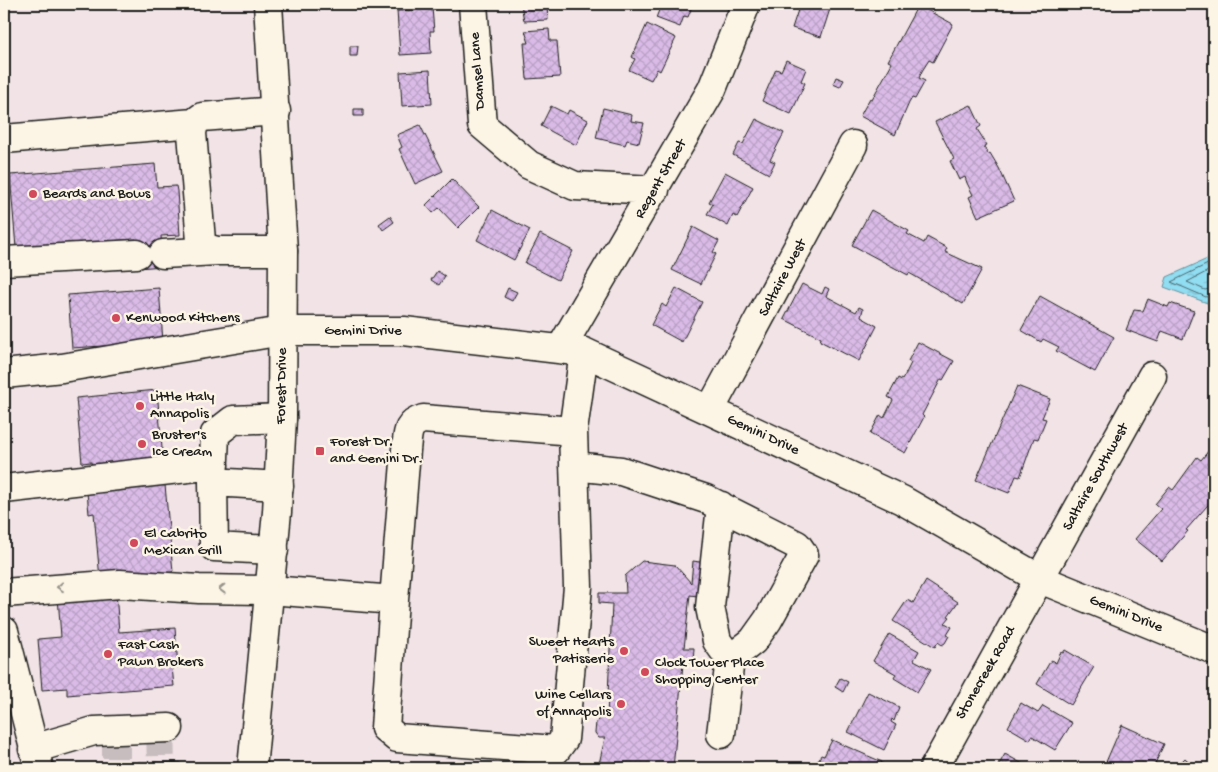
<svg xmlns="http://www.w3.org/2000/svg" width="1218" height="772" font-family="'Gochi Hand',sans-serif">
	<style>
		.water { fill: url(#water-ripples); stroke: #62909c }
		.lines { fill: none; stroke-linecap: round; stroke-linejoin: round }
		.shore { stroke: #4b6971; stroke-width: 1 }
		.building { fill: url(#building-cross-hatch); stroke: #1c1c1c }
		.minor-tunnel { stroke: #c7bcbe; stroke-width: 28; stroke-dasharray: 28 14; stroke-linecap: butt }
		.minor-casing { stroke: #1c1c1c; stroke-width: 31 }
		.major-casing { stroke: #1c1c1c; stroke-width: 31 }
		.minor { stroke: #fcf5e5; stroke-width: 28 }
		.major { stroke: #fcf5e5; stroke-width: 28 }
		.oneway { stroke: #97938b }
		.poi-dot { fill: #d1495b; stroke: #fcf5e5; stroke-width: 2 }
		.labels { text-anchor: middle; dominant-baseline: central; stroke-width: 5; stroke-linejoin: round; paint-order: stroke }
		.street-label { font-size: 15px; fill: #1c1c1c; stroke: #fcf5e5 }
		.poi-label { font-size: 15px; fill: #1c1c1c; stroke: #fcf5e5; text-anchor: start }
	</style>
	<defs>
		<pattern id="water-ripples" width="26" height="14" patternUnits="userSpaceOnUse" patternTransform="scale(1.25)"><rect width="26" height="14" fill="#91ddf1"/><path d="M2 4q2-2 4 0t4 0M15 11q2-2 4 0t4 0" fill="none" stroke="#7cbdce"/></pattern>
		<pattern id="building-cross-hatch" width="8" height="8" patternUnits="userSpaceOnUse" patternTransform="scale(1.25)"><rect width="8" height="8" fill="#dabbe7"/><path d="M0 0l8 8M0 8l8-8" fill="none" stroke="#baa0c6"/></pattern>
	</defs>
	<rect width="100%" height="100%" fill="#f2e4e6"/>
	<filter id="ink" filterUnits="userSpaceOnUse"><feTurbulence type="fractalNoise" baseFrequency=".02" numOctaves="2"/><feDisplacementMap in="SourceGraphic" scale="10" xChannelSelector="R" yChannelSelector="G"/><feConvolveMatrix kernelMatrix="1 2 1 2 8 2 1 2 1" color-interpolation-filters="sRGB"/></filter>
	<g filter="url(#ink)">
		<path class="water" d="M 1214,256 L 1214,294 L 1210,304 L 1164,287 L 1167,277 Z"/>
		<g class="lines">
			<path class="shore" d="M 1214,261 L 1171,282 L 1206,297 L 1214,295
				M 1214,268 L 1187,282 L 1205,290 L 1214,288"/>
		</g>
		<path class="building" d="M 521,4 L 553,4 L 553,5 L 547,6 L 548,20 L 524,21 Z
			M 659,4 L 693,4 L 688,17 L 684,16 L 680,27 L 656,18 L 661,5 Z
			M 800,4 L 814,4 L 830,9 L 821,37 L 792,28 Z
			M 918,5 L 953,24 L 933,62 L 929,60 L 922,71 L 919,78 L 925,81 L 915,99 L 912,98 L 909,103 L 895,135 L 860,116 L 870,98 L 872,99 L 892,63 L 888,61 Z
			M 432,8 L 434,31 L 430,31 L 431,53 L 400,55 L 397,11 Z
			M 647,24 L 676,38 L 660,71 L 657,69 L 651,80 L 629,70 L 635,59 L 632,57 Z
			M 549,29 L 550,41 L 557,41 L 560,77 L 527,79 L 524,43 L 529,43 L 525,31 Z
			M 350,46 L 358,46 L 357,56 L 350,56 Z
			M 786,60 L 806,69 L 801,81 L 805,83 L 791,114 L 762,101 L 776,69 L 781,71 Z
			M 430,70 L 432,104 L 402,106 L 400,72 Z
			M 836,77 L 844,80 L 840,87 L 833,84 Z
			M 971,105 L 981,126 L 977,129 L 987,145 L 984,146 L 988,154 L 990,153 L 999,168 L 1014,201 L 978,217 L 969,197 L 973,195 L 967,183 L 965,177 L 959,180 L 950,161 L 954,159 L 935,122 Z
			M 551,106 L 567,114 L 569,110 L 588,120 L 576,145 L 541,126 Z
			M 603,108 L 632,115 L 631,121 L 644,123 L 639,143 L 627,140 L 625,145 L 596,138 Z
			M 354,109 L 363,109 L 363,116 L 354,116 Z
			M 756,119 L 784,133 L 770,160 L 775,162 L 769,174 L 733,155 L 739,143 L 743,144 Z
			M 420,125 L 443,171 L 415,184 L 399,149 L 402,147 L 397,135 Z
			M 155,164 L 157,187 L 176,186 L 177,191 L 180,235 L 161,236 L 163,266 L 138,268 L 136,239 L 16,248 L 10,175 Z
			M 725,172 L 753,187 L 737,217 L 733,215 L 728,226 L 707,214 L 713,204 L 709,202 Z
			M 452,179 L 479,207 L 458,228 L 439,208 L 433,213 L 426,205 Z
			M 492,210 L 530,230 L 514,260 L 477,240 Z
			M 871,210 L 909,231 L 907,234 L 924,243 L 927,237 L 947,248 L 945,252 L 982,269 L 963,304 L 909,273 L 908,275 L 852,245 Z
			M 390,216 L 394,222 L 383,230 L 379,224 Z
			M 693,227 L 719,241 L 713,252 L 716,254 L 701,284 L 672,270 Z
			M 540,234 L 573,251 L 558,280 L 525,263 Z
			M 437,271 L 445,276 L 439,285 L 431,280 Z
			M 802,284 L 822,294 L 825,287 L 829,289 L 826,296 L 856,312 L 859,307 L 863,309 L 861,317 L 877,326 L 859,361 L 820,341 L 821,338 L 784,319 Z
			M 159,288 L 163,342 L 72,348 L 68,295 Z
			M 508,288 L 517,292 L 512,301 L 504,297 Z
			M 676,288 L 702,302 L 682,342 L 651,325 L 662,304 L 666,307 Z
			M 1040,296 L 1114,337 L 1095,372 L 1056,351 L 1059,347 L 1043,339 L 1041,342 L 1021,330 Z
			M 1148,299 L 1168,307 L 1170,303 L 1194,311 L 1183,339 L 1162,331 L 1158,342 L 1126,330 L 1134,310 L 1143,311 Z
			M 918,342 L 954,361 L 943,380 L 941,379 L 922,415 L 924,417 L 905,453 L 870,434 L 880,415 L 884,418 L 893,400 L 888,397 L 898,378 L 902,380 L 906,373 L 911,363 L 908,361 Z
			M 1017,386 L 1050,399 L 1042,418 L 1046,419 L 1038,439 L 1034,438 L 1020,477 L 1016,476 L 1009,493 L 976,480 Z
			M 157,390 L 163,460 L 92,467 L 91,462 L 82,463 L 76,398 Z
			M 1214,444 L 1214,498 L 1186,530 L 1188,531 L 1162,561 L 1135,539 L 1161,509 L 1155,504 L 1169,487 L 1173,490 L 1197,457 L 1201,460 Z
			M 165,485 L 173,572 L 100,579 L 94,513 L 89,514 L 87,492 Z
			M 642,561 L 675,565 L 691,583 L 693,561 L 706,563 L 704,597 L 690,595 L 684,648 L 694,648 L 693,663 L 683,664 L 673,768 L 598,768 L 605,738 L 599,738 L 595,733 L 596,722 L 600,718 L 607,718 L 612,604 L 599,603 L 599,593 L 626,593 L 625,576 Z
			M 926,581 L 958,602 L 948,616 L 950,617 L 945,623 L 952,627 L 947,635 L 949,636 L 945,643 L 942,645 L 938,642 L 935,647 L 893,621 L 907,600 L 913,603 Z
			M 116,592 L 119,632 L 175,628 L 178,667 L 172,667 L 174,686 L 67,695 L 67,688 L 42,690 L 38,639 L 61,637 L 58,597 Z
			M 889,634 L 919,651 L 914,660 L 931,669 L 917,692 L 894,678 L 896,674 L 873,661 Z
			M 1065,650 L 1094,667 L 1071,705 L 1037,684 L 1051,660 L 1056,663 L 1061,652 L 1063,653 Z
			M 840,678 L 848,682 L 843,692 L 835,687 Z
			M 868,692 L 899,707 L 894,721 L 892,719 L 891,722 L 896,725 L 884,750 L 848,732 Z
			M 1021,703 L 1038,713 L 1043,706 L 1072,723 L 1055,750 L 1032,736 L 1030,740 L 1008,727 Z
			M 1122,725 L 1164,744 L 1153,768 L 1121,768 L 1106,762 Z
			M 832,740 L 882,762 L 880,768 L 814,768 L 821,755 L 824,756 Z
			M 1005,754 L 1030,768 L 997,768 Z
			M 1185,758 L 1196,768 L 1175,768 Z
			M 138,762 L 181,763 L 181,768 L 138,768 Z
			M 401,765 L 405,765 L 441,768 L 400,768 Z"/>
		<g class="lines">
			<path class="minor-tunnel" d="M 160,728 L 161,768
				M 116,730 L 116,768"/>
			<g class="minor-casing">
				<path id="minor" d="M 473,4 L 482,125 L 529,165 L 575,186 L 655,190
					M 276,111 L 202,117 L 194,123 L 192,133 L 201,241 L 206,248 L 217,251 L 283,251
					M 4,139 L 194,123
					M 163,254 L 217,251
					M 4,261 L 137,254
					M 561,348 L 712,89 L 746,4
					M 4,374 L 62,368 L 282,331 L 404,331 L 584,352 L 902,500 L 1040,579 L 1214,650
					M 710,410 L 853,145
					M 574,466 L 621,471 L 706,499 L 797,545 L 804,555 L 768,620 L 753,641 L 730,659 L 721,734
					M 213,482 L 214,547 L 274,550
					M 279,486 L 213,482 L 215,434 L 233,420 L 282,418
					M 4,489 L 214,465
					M 721,506 L 710,607 L 717,641 L 730,659
					M 4,593 L 120,584 L 199,589 L 270,590 L 394,600 L 406,450 C 408,434 406,424 423,419 L 573,431
					M 394,600 L 385,728 L 397,738 L 556,750 L 564,739 L 578,587 L 573,431 L 584,352
					M 4,631 L 39,768
					M 33,749 L 94,731 L 169,728
					M 934,768 L 1152,376"/>
			</g>
			<g class="major-casing">
				<path id="major" d="M 252,768 L 277,512 L 282,418 L 283,251 L 268,4"/>
			</g>
			<use href="#minor" class="minor"/>
			<use href="#major" class="major"/>
		</g>
		<defs><path id="oneway-chevron" d="M-2-3.5L2.5 0L-2 3.5" fill="none" stroke-width="1.6" stroke-linecap="round" stroke-linejoin="round" transform="scale(1.25)"/></defs>
		<g class="oneway">
			<use href="#oneway-chevron" transform="translate(60 587) rotate(175)"/>
			<use href="#oneway-chevron" transform="translate(222 589) rotate(179)"/>
		</g>
	</g>
	<g class="poi-dot">
		<circle cx="33" cy="194" r="5"/>
		<circle cx="116" cy="318" r="5"/>
		<circle cx="140" cy="406" r="5"/>
		<circle cx="142" cy="444" r="5"/>
		<rect x="315" y="446" width="10" height="10" rx="2.5"/>
		<circle cx="134" cy="543" r="5"/>
		<circle cx="624" cy="651" r="5"/>
		<circle cx="108" cy="654" r="5"/>
		<circle cx="645" cy="672" r="5"/>
		<circle cx="621" cy="704" r="5"/>
	</g>
	<g class="labels">
		<g class="street-label">
			<text transform="translate(478 71) rotate(-94)">Damsel Lane</text>
			<text transform="translate(661 179) rotate(-60)">Regent Street</text>
			<text transform="translate(783 278) rotate(-62)">Saltaire West</text>
			<text x="363" y="331">Gemini Drive</text>
			<text transform="translate(282 386) rotate(-89)">Forest Drive</text>
			<text transform="translate(763 435) rotate(25)">Gemini Drive</text>
			<text transform="translate(1096 477) rotate(-61)">Saltaire Southwest</text>
			<text transform="translate(1126 614) rotate(22)">Gemini Drive</text>
			<text transform="translate(986 673) rotate(-60)">Stonecreek Road</text>
		</g>
		<g class="poi-label">
			<text x="43" y="194">Beards and Bows</text>
			<text x="126" y="318">Kenwood Kitchens</text>
			<text x="150" y="397">Little Italy<tspan x="150" dy="17">Annapolis</tspan></text>
			<text x="152" y="435">Bruster's<tspan x="152" dy="17">Ice Cream</tspan></text>
			<text x="330" y="442">Forest Dr.<tspan x="330" dy="17">and Gemini Dr.</tspan></text>
			<text x="144" y="534">El Cabrito<tspan x="144" dy="17">Mexican Grill</tspan></text>
			<text x="614" y="642" text-anchor="end">Sweet Hearts<tspan x="614" dy="17">Patisserie</tspan></text>
			<text x="118" y="645">Fast Cash<tspan x="118" dy="17">Pawn Brokers</tspan></text>
			<text x="655" y="663">Clock Tower Place<tspan x="655" dy="17">Shopping Center</tspan></text>
			<text x="611" y="695" text-anchor="end">Wine Cellars<tspan x="611" dy="17">of Annapolis</tspan></text>
		</g>
	</g>
	<rect width="1218" height="772" fill="none" stroke="#fcf5e5" stroke-width="20"/>
	<rect x="10" y="10" width="1198" height="752" fill="none" stroke="#1c1c1c" stroke-width="2" filter="url(#ink)"/>
</svg>
